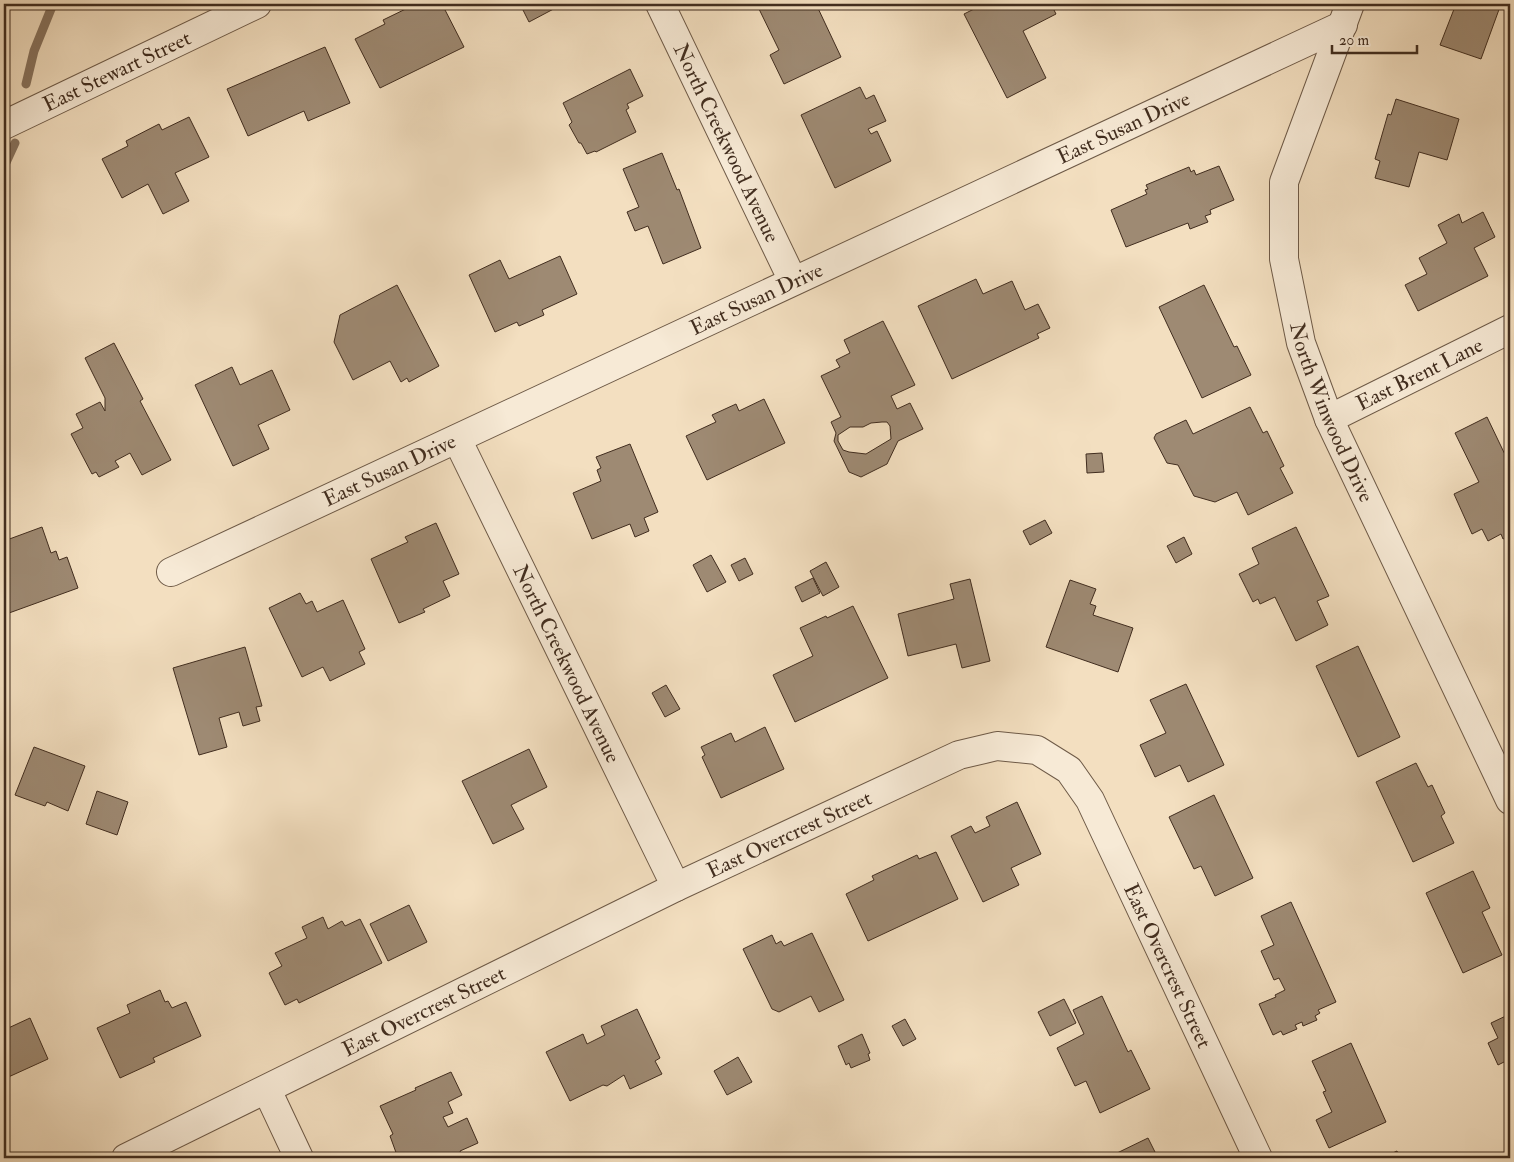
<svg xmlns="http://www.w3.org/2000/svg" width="1514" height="1162" font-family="'IM FELL Double Pica',serif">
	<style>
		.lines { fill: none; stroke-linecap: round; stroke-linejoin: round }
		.stream { stroke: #87735f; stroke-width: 9 }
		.building { fill: #9e8a73; stroke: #412d1f; fill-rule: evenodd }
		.minor-casing { stroke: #6e5a47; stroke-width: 30 }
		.minor { stroke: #f7ead6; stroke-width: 28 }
		.labels { text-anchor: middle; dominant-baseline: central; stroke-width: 4; stroke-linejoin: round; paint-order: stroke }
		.street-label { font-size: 21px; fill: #412d1f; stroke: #f7ead6 }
	</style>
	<rect width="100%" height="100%" fill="#f3dfc0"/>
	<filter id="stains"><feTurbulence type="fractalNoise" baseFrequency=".004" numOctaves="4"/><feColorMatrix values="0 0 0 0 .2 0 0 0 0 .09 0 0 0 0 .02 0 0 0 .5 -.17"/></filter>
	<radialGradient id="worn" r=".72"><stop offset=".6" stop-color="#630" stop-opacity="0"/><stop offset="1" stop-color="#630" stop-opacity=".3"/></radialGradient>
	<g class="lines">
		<path class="stream" d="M 26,84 L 34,51 L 53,4
			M 4,167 L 15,143"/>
	</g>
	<path class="building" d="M 416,4 L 442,4 L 464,47 L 380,88 L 355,39 L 385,24 L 383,20 Z
		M 520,4 L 563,4 L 529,22 Z
		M 769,4 L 816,4 L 841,57 L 784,84 L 770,55 L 779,50 L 759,9 Z
		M 984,4 L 1051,4 L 1056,14 L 1023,31 L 1046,78 L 1007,98 L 964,14 Z
		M 1456,4 L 1501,4 L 1481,59 L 1440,45 Z
		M 325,47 L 350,103 L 308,121 L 304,111 L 248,136 L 227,89 Z
		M 630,69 L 643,96 L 627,104 L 629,108 L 626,110 L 636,132 L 596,152 L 595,151 L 587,154 L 581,143 L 579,143 L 569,125 L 572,122 L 563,103 Z
		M 860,87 L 866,99 L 874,95 L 886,121 L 868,129 L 871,134 L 877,131 L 891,161 L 835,188 L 801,115 Z
		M 1396,99 L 1459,119 L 1447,160 L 1419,152 L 1409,187 L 1375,178 L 1380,161 L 1375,159 L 1388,114 L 1391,115 Z
		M 189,117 L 209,157 L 175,173 L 189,201 L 163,214 L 148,184 L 122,198 L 102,159 L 128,146 L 126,141 L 159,124 L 162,130 Z
		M 662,153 L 677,190 L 679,189 L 701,248 L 663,264 L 648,226 L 635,231 L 627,212 L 639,207 L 623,169 Z
		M 1219,166 L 1234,200 L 1210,210 L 1211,214 L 1205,216 L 1208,222 L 1190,229 L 1188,223 L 1126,247 L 1111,210 L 1147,194 L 1145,190 L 1148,189 L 1146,185 L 1189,167 L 1191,172 L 1194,170 L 1196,175 Z
		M 1483,212 L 1495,237 L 1474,248 L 1488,276 L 1418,311 L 1405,285 L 1427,274 L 1419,258 L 1447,243 L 1438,225 L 1459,214 L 1462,223 Z
		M 560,256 L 577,294 L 542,310 L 544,315 L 519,326 L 517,322 L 495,332 L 469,275 L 500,260 L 509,279 Z
		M 976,279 L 983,294 L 1012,281 L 1025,310 L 1038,304 L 1050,328 L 1037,334 L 1039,338 L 952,379 L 918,306 Z
		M 397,285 L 439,366 L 409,382 L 407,378 L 401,382 L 390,361 L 353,380 L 334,342 L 340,315 Z
		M 1204,285 L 1234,347 L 1237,346 L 1251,375 L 1202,398 L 1159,307 Z
		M 883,321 L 915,385 L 891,396 L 897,409 L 910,403 L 923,429 L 898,441 L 887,464 L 861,477 L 849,472 L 834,441 L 836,433 L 831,422 L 841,417 L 821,376 L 840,367 L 836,360 L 850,353 L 844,340 ZM 882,422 L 887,422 L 890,426 L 891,439 L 866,454 L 849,452 L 843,450 L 838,441 L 838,435 L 850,427 L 863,427 L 871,423 Z
		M 114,343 L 143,399 L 140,401 L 171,460 L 142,475 L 130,453 L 115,461 L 119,467 L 99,477 L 96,472 L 92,474 L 71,434 L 83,428 L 76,414 L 100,402 L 105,411 L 105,398 L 85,358 Z
		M 232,367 L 240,385 L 272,370 L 290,410 L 258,425 L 269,449 L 233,466 L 195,385 Z
		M 764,399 L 785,443 L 707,480 L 686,436 L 716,422 L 712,415 L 736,404 L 739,411 Z
		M 1250,407 L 1263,433 L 1267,431 L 1284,466 L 1280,468 L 1293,493 L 1248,515 L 1237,492 L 1215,502 L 1194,496 L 1178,465 L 1167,463 L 1154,438 L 1156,434 L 1186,420 L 1193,434 Z
		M 1487,417 L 1510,465 L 1510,536 L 1503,539 L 1501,534 L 1488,541 L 1482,529 L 1472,534 L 1454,494 L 1479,482 L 1455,433 Z
		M 630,444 L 658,512 L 644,518 L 649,531 L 635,537 L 630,524 L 592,539 L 573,493 L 601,481 L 597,470 L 601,468 L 596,457 Z
		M 1102,453 L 1104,472 L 1087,473 L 1086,454 Z
		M 1045,520 L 1052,533 L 1030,545 L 1023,531 Z
		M 436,523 L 459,574 L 443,581 L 450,596 L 423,609 L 425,612 L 399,623 L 371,559 L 408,542 L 405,537 Z
		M 42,527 L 51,553 L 56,551 L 59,560 L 67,557 L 78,588 L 9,613 L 4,599 L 4,541 Z
		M 1296,527 L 1329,596 L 1317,601 L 1328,625 L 1296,641 L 1275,597 L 1260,604 L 1258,599 L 1253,602 L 1239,574 L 1259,564 L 1252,548 Z
		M 1184,537 L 1192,554 L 1176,563 L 1167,546 Z
		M 711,555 L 726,582 L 707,592 L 693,565 Z
		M 745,558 L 753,574 L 739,581 L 731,565 Z
		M 826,562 L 839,587 L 823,596 L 810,571 Z
		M 813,578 L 820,593 L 802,602 L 795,587 Z
		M 970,579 L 990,661 L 962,668 L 956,644 L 908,656 L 898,614 L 954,599 L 950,584 Z
		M 1070,580 L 1096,589 L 1090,604 L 1096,606 L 1093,615 L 1133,628 L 1118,672 L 1046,647 Z
		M 300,593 L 306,604 L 312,601 L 317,612 L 343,600 L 365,649 L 359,652 L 365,664 L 330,681 L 323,667 L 302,677 L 269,608 Z
		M 853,606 L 888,678 L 795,722 L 773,675 L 813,656 L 800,628 L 826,616 L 827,618 Z
		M 1358,646 L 1400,737 L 1358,757 L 1316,666 Z
		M 245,647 L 262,706 L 256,707 L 260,721 L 243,726 L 239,712 L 219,718 L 227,747 L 199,755 L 173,668 Z
		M 1186,684 L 1224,765 L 1188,782 L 1180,765 L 1155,777 L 1140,745 L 1166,733 L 1150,700 Z
		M 666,685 L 680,709 L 665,717 L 652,693 Z
		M 765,727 L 784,769 L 721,798 L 702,757 L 705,755 L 701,747 L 731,733 L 735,742 Z
		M 34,747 L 85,766 L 68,811 L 47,802 L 45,806 L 15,795 Z
		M 529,749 L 547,787 L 511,805 L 524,829 L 493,844 L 462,781 Z
		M 1416,763 L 1428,787 L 1432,785 L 1445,813 L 1441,816 L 1454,843 L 1413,862 L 1376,782 Z
		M 97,791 L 128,802 L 117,835 L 86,824 Z
		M 1214,795 L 1253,878 L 1215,896 L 1201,866 L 1194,869 L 1169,817 Z
		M 1017,802 L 1041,854 L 1011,868 L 1019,885 L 983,902 L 951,836 L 971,826 L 975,833 L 990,826 L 986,817 Z
		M 936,852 L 958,899 L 868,941 L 846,894 L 874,880 L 872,876 L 917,855 L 919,859 Z
		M 1473,871 L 1490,908 L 1482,912 L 1502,955 L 1463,973 L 1426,893 Z
		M 1291,902 L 1336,1002 L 1318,1010 L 1320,1013 L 1315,1016 L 1317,1020 L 1303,1026 L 1302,1022 L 1295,1025 L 1297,1029 L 1283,1035 L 1281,1031 L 1273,1035 L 1259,1004 L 1276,997 L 1275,995 L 1285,990 L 1279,978 L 1274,980 L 1261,951 L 1274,945 L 1261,916 Z
		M 409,905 L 427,942 L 388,961 L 370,924 Z
		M 323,917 L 328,929 L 342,921 L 345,926 L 360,919 L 382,963 L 299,1003 L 297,999 L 285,1005 L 269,973 L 282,966 L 275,953 L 307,938 L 302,927 Z
		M 812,933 L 844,1000 L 819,1012 L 811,996 L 779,1012 L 772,1009 L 743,949 L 772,935 L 776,944 L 781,941 L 784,946 Z
		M 160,990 L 165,1002 L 168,1001 L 172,1008 L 186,1002 L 201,1036 L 153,1058 L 155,1062 L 120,1078 L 97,1028 L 130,1013 L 127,1005 Z
		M 1102,996 L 1128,1052 L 1131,1050 L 1150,1089 L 1100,1113 L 1086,1081 L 1075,1086 L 1057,1048 L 1084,1034 L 1073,1010 Z
		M 1064,999 L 1076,1023 L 1050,1036 L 1038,1012 Z
		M 637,1009 L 660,1058 L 655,1061 L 662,1074 L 630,1089 L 624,1075 L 607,1086 L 603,1085 L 570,1101 L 546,1052 L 583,1034 L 587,1044 L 605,1035 L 601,1026 Z
		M 1510,1014 L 1510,1065 L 1508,1060 L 1498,1065 L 1488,1043 L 1498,1038 L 1491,1023 Z
		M 30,1018 L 48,1059 L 4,1079 L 4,1030 Z
		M 905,1019 L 916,1039 L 903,1046 L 892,1026 Z
		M 862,1034 L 870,1053 L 868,1054 L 870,1060 L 851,1068 L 849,1063 L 846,1065 L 838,1046 Z
		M 1351,1043 L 1386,1122 L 1329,1148 L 1316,1120 L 1332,1112 L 1323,1092 L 1326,1091 L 1312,1061 Z
		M 738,1057 L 752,1082 L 727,1095 L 714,1071 Z
		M 451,1072 L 462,1095 L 448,1102 L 453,1113 L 443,1117 L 448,1127 L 467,1118 L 478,1143 L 460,1151 L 463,1158 L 398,1158 L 390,1136 L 393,1134 L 380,1106 L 416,1090 L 415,1088 Z
		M 1148,1138 L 1158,1158 L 1117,1158 L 1115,1154 Z
		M 1397,1151 L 1400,1158 L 1382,1158 Z"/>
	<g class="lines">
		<g class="minor-casing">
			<g id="minor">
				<path id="s1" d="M 660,4 L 793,281"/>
				<path id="s2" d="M 1350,4 L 1284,182 L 1284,259 L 1301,343 L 1329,419 L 1510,800"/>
				<path id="s3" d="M 4,125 L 257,4"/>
				<path id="s4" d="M 1329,419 L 1510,329"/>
				<path id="s5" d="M 457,439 L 676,887"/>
				<path id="s6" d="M 171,572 L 1343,25"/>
				<path d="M 267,1090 L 299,1158"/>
				<path id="s7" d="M 126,1158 L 676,887 L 959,755 L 997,746 L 1037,750 L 1069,770 L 1090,800 L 1258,1158"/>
			</g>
		</g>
		<use href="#minor" class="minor"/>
	</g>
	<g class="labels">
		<g class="street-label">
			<text stroke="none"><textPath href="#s3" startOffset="125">East Stewart Street</textPath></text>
			<text stroke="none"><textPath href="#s6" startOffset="1051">East Susan Drive</textPath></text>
			<text stroke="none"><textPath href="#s1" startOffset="154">North Creekwood Avenue</textPath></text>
			<text stroke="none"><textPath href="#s6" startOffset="646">East Susan Drive</textPath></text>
			<text stroke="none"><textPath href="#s4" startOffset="101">East Brent Lane</textPath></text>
			<text stroke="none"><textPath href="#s2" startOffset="428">North Winwood Drive</textPath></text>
			<text stroke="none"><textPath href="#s6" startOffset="241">East Susan Drive</textPath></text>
			<text stroke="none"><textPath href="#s5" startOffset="250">North Creekwood Avenue</textPath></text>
			<text stroke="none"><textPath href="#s7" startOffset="738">East Overcrest Street</textPath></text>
			<text stroke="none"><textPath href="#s7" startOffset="1262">East Overcrest Street</textPath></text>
			<text stroke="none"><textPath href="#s7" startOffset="332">East Overcrest Street</textPath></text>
		</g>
	</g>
	<rect width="1514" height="1162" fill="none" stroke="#f3dfc0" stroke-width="20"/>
	<rect x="5" y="5" width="1504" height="1152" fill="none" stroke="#412d1f" stroke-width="2.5"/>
	<rect x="10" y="10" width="1494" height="1142" fill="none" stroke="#412d1f"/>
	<path d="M1332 45v8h85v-8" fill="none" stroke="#412d1f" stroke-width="2.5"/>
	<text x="1339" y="45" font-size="15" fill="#412d1f" stroke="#f7ead6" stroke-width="4" paint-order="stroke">20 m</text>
	<rect width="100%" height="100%" filter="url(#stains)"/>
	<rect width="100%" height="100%" fill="url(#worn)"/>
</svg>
